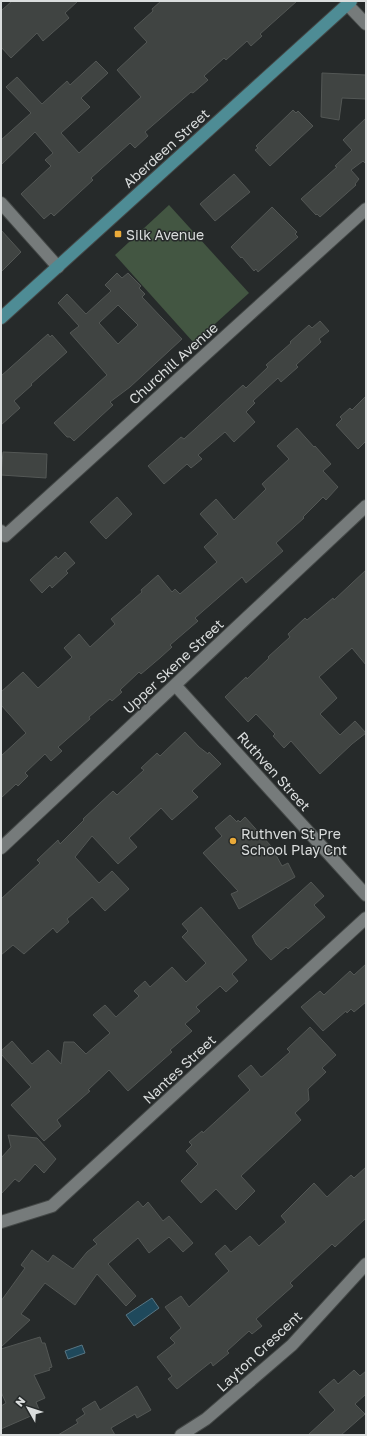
<svg xmlns="http://www.w3.org/2000/svg" width="367" height="1436" font-family="'Golos Text',sans-serif">
	<style>
		.green { fill: #435642 }
		.water { fill: #1f495c; stroke: #577583 }
		.building { fill: #404442; stroke: #535755; fill-rule: evenodd }
		.lines { fill: none; stroke-linecap: round; stroke-linejoin: round }
		.minor-casing { stroke: #444847; stroke-width: 14 }
		.major-casing { stroke: #444847; stroke-width: 14 }
		.minor { stroke: #767b7b; stroke-width: 12 }
		.major { stroke: #4e8c95; stroke-width: 12 }
		.poi-dot { fill: #eaaa39; stroke: #262a2a; stroke-width: 1.5 }
		.labels { text-anchor: middle; dominant-baseline: central; stroke-width: 3; stroke-linejoin: round; paint-order: stroke }
		.street-label { font-size: 14px; fill: #dadddd; stroke: #262a2a }
		.poi-label { font-size: 14px; fill: #dadddd; stroke: #262a2a; text-anchor: start }
	</style>
	<rect width="100%" height="100%" fill="#262a2a"/>
	<path class="green" d="M 169,205 L 249,293 L 194,343 L 115,255 Z"/>
	<path class="water" d="M 152,1298 L 159,1308 L 134,1326 L 126,1315 Z
		M 82,1345 L 85,1353 L 68,1359 L 65,1351 Z"/>
	<path class="building" d="M 12,1 L 78,1 L 65,13 L 69,18 L 43,41 L 37,33 L 11,58 L 1,47 L 1,11 Z
		M 161,1 L 297,1 L 260,34 L 262,36 L 251,46 L 247,41 L 226,60 L 224,58 L 204,76 L 208,80 L 193,93 L 191,92 L 145,132 L 148,136 L 135,148 L 130,143 L 91,178 L 93,180 L 54,216 L 51,213 L 44,219 L 21,194 L 51,166 L 45,160 L 53,153 L 35,132 L 1,165 L 1,140 L 31,113 L 6,87 L 17,77 L 42,104 L 67,81 L 70,85 L 96,61 L 108,73 L 81,98 L 90,107 L 61,133 L 79,153 L 141,97 L 117,70 L 147,42 L 134,28 L 153,11 L 152,9 Z
		M 322,73 L 366,75 L 366,99 L 342,98 L 339,120 L 321,117 Z
		M 293,110 L 296,113 L 298,111 L 313,126 L 270,166 L 255,150 L 258,148 L 256,146 Z
		M 366,118 L 366,164 L 363,161 L 351,170 L 359,179 L 355,184 L 356,185 L 320,217 L 317,214 L 316,215 L 301,199 L 337,167 L 335,166 L 352,150 L 343,140 Z
		M 234,174 L 250,192 L 215,221 L 200,204 Z
		M 272,207 L 297,232 L 295,234 L 298,237 L 258,272 L 256,269 L 254,271 L 242,257 L 241,258 L 231,247 Z
		M 1,230 L 21,252 L 1,272 Z
		M 117,273 L 122,278 L 128,273 L 141,286 L 139,288 L 145,294 L 142,297 L 182,339 L 130,387 L 110,402 L 113,405 L 74,441 L 70,437 L 67,437 L 54,423 L 107,375 L 70,333 L 79,326 L 58,303 L 67,294 L 86,314 L 111,291 L 105,285 ZM 118,305 L 138,325 L 118,344 L 99,323 Z
		M 320,321 L 329,331 L 319,339 L 321,342 L 296,365 L 298,367 L 281,382 L 278,378 L 253,401 L 255,403 L 246,412 L 255,422 L 234,442 L 225,432 L 198,455 L 202,459 L 191,468 L 187,464 L 164,484 L 148,466 L 181,437 L 184,439 L 243,385 L 246,388 L 268,367 L 266,365 L 291,343 L 290,342 L 309,325 L 312,328 Z
		M 48,334 L 50,337 L 52,335 L 67,352 L 31,384 L 32,385 L 14,401 L 20,408 L 1,425 L 1,376 Z
		M 366,396 L 366,441 L 358,449 L 336,425 L 342,419 L 340,417 L 350,408 L 352,410 Z
		M 297,428 L 314,447 L 315,446 L 331,464 L 323,471 L 338,487 L 326,500 L 323,497 L 303,517 L 304,518 L 276,543 L 283,551 L 246,583 L 242,577 L 195,618 L 198,621 L 170,645 L 172,647 L 161,657 L 141,674 L 139,672 L 120,690 L 122,692 L 112,701 L 110,699 L 89,717 L 90,719 L 58,747 L 62,751 L 51,761 L 45,754 L 25,773 L 28,776 L 18,786 L 16,784 L 1,798 L 1,756 L 26,733 L 1,705 L 1,692 L 23,672 L 38,688 L 72,657 L 64,648 L 79,634 L 90,647 L 115,624 L 111,619 L 142,592 L 141,590 L 158,575 L 172,592 L 175,589 L 180,594 L 217,562 L 204,547 L 218,534 L 200,514 L 216,499 L 234,520 L 266,489 L 262,484 L 289,459 L 277,446 Z
		M 3,452 L 47,454 L 46,478 L 1,475 Z
		M 117,497 L 132,514 L 106,539 L 90,522 Z
		M 65,552 L 75,563 L 66,571 L 68,573 L 52,588 L 50,585 L 42,593 L 30,580 L 56,556 L 58,559 Z
		M 366,570 L 366,665 L 352,648 L 319,677 L 337,698 L 320,714 L 340,735 L 355,721 L 366,733 L 352,744 L 320,774 L 291,741 L 284,748 L 273,736 L 275,734 L 256,714 L 248,722 L 225,697 L 246,677 L 247,679 L 269,658 L 268,657 L 290,637 L 288,634 L 305,618 L 307,620 L 333,598 L 334,600 Z
		M 185,732 L 199,747 L 208,754 L 209,752 L 221,764 L 192,791 L 198,797 L 172,820 L 161,808 L 129,838 L 137,847 L 118,864 L 92,836 L 75,857 L 99,883 L 112,871 L 129,889 L 105,911 L 92,897 L 67,919 L 69,922 L 57,933 L 53,928 L 24,954 L 13,945 L 1,955 L 1,899 L 40,863 L 37,860 L 58,840 L 60,844 L 84,820 L 83,819 L 113,791 L 117,795 L 144,770 L 141,768 L 157,753 L 160,756 Z
		M 230,815 L 237,822 L 238,820 L 240,822 L 245,817 L 271,846 L 282,866 L 288,863 L 295,877 L 239,909 L 231,894 L 238,891 L 203,853 L 222,836 L 215,828 Z
		M 311,882 L 324,896 L 314,905 L 325,917 L 288,949 L 286,947 L 271,960 L 256,944 L 252,936 Z
		M 201,907 L 247,960 L 232,974 L 238,981 L 226,992 L 220,986 L 196,1007 L 200,1011 L 185,1024 L 192,1031 L 170,1050 L 172,1052 L 128,1091 L 109,1070 L 88,1090 L 90,1091 L 57,1120 L 61,1126 L 44,1141 L 11,1105 L 31,1087 L 1,1054 L 1,1051 L 12,1041 L 32,1064 L 48,1050 L 61,1064 L 64,1042 L 74,1042 L 86,1054 L 110,1033 L 93,1015 L 105,1005 L 116,1017 L 139,996 L 134,991 L 145,981 L 150,987 L 172,967 L 186,982 L 206,963 L 182,937 L 188,931 L 182,924 Z
		M 366,964 L 366,1002 L 354,1012 L 351,1009 L 347,1013 L 346,1011 L 323,1031 L 301,1007 L 320,991 L 324,995 L 350,971 L 354,975 Z
		M 310,1027 L 336,1055 L 322,1068 L 326,1072 L 308,1089 L 309,1100 L 295,1113 L 301,1120 L 241,1176 L 255,1191 L 236,1210 L 216,1189 L 201,1203 L 181,1181 L 198,1164 L 186,1151 L 192,1145 L 189,1142 L 202,1131 L 203,1133 L 250,1090 L 238,1076 L 251,1065 L 261,1077 L 263,1076 L 290,1052 L 287,1049 Z
		M 8,1135 L 37,1138 L 56,1159 L 44,1173 L 35,1164 L 19,1182 L 15,1179 L 1,1194 L 1,1158 L 11,1147 Z
		M 366,1167 L 366,1218 L 335,1247 L 332,1244 L 290,1283 L 293,1286 L 256,1319 L 262,1326 L 252,1334 L 249,1331 L 227,1351 L 229,1353 L 213,1366 L 211,1362 L 177,1389 L 168,1379 L 172,1376 L 157,1357 L 175,1343 L 170,1338 L 181,1328 L 165,1307 L 181,1296 L 189,1307 L 229,1271 L 215,1254 L 225,1245 L 231,1252 L 250,1236 L 259,1246 L 286,1222 L 281,1216 L 314,1183 L 327,1197 L 351,1175 L 354,1178 Z
		M 138,1201 L 143,1207 L 148,1202 L 163,1221 L 169,1216 L 193,1243 L 183,1252 L 169,1237 L 149,1253 L 138,1238 L 108,1264 L 136,1296 L 126,1306 L 97,1274 L 75,1305 L 45,1283 L 21,1314 L 30,1320 L 1,1347 L 1,1301 L 25,1268 L 21,1265 L 32,1250 L 48,1262 L 53,1255 L 73,1269 L 87,1252 L 97,1244 L 93,1240 Z
		M 40,1337 L 42,1343 L 45,1343 L 52,1367 L 49,1368 L 50,1370 L 34,1375 L 45,1398 L 36,1402 L 40,1412 L 1,1429 L 1,1406 L 6,1403 L 1,1392 L 1,1349 Z
		M 354,1370 L 360,1376 L 366,1371 L 366,1394 L 355,1404 L 365,1414 L 341,1435 L 308,1435 L 335,1410 L 319,1392 L 334,1379 L 338,1384 Z
		M 137,1386 L 151,1410 L 137,1418 L 135,1414 L 111,1428 L 115,1435 L 58,1435 L 78,1423 L 76,1420 L 85,1414 L 82,1409 L 95,1401 L 100,1410 Z"/>
	<g class="lines">
		<g class="minor-casing">
			<path id="minor" d="M 347,4 L 366,24
				M 1,203 L 58,267
				M 1,531 L 5,536 L 366,209
				M 175,685 L 366,895
				M 1,848 L 366,506
				M 1,1222 L 52,1206 L 366,918
				M 181,1435 L 206,1419 L 292,1345 L 366,1264"/>
		</g>
		<g class="major-casing">
			<path id="major" d="M 1,318 L 351,1"/>
		</g>
		<use href="#minor" class="minor"/>
		<use href="#major" class="major"/>
	</g>
	<g class="poi-dot">
		<rect x="114" y="230" width="8" height="8" rx="2"/>
		<circle cx="233" cy="841" r="4"/>
	</g>
	<g class="labels">
		<g class="street-label">
			<text transform="translate(166 148) rotate(-42)">Aberdeen Street</text>
			<text transform="translate(173 363) rotate(-42)">Churchill Avenue</text>
			<text transform="translate(173 666) rotate(-43)">Upper Skene Street</text>
			<text transform="translate(274 771) rotate(48)">Ruthven Street</text>
			<text transform="translate(179 1069) rotate(-43)">Nantes Street</text>
			<text transform="translate(259 1351) rotate(-43)">Layton Crescent</text>
		</g>
		<g class="poi-label">
			<text x="126" y="234">Silk Avenue</text>
			<text x="241" y="833">Ruthven St Pre<tspan x="241" dy="16">School Play Cnt</tspan></text>
		</g>
	</g>
	<rect width="367" height="1436" fill="none" stroke="#dadddd" stroke-width="4"/>
	<g transform="translate(28 1408) rotate(309)" stroke="#262a2a" stroke-width="3" paint-order="stroke">
	<path d="M0-3L7 15L0 10L-7 15Z" fill="#dadddd"/>
	<text y="-6" font-size="11" font-weight="bold" text-anchor="middle" fill="#dadddd">N</text>
	</g>
</svg>
